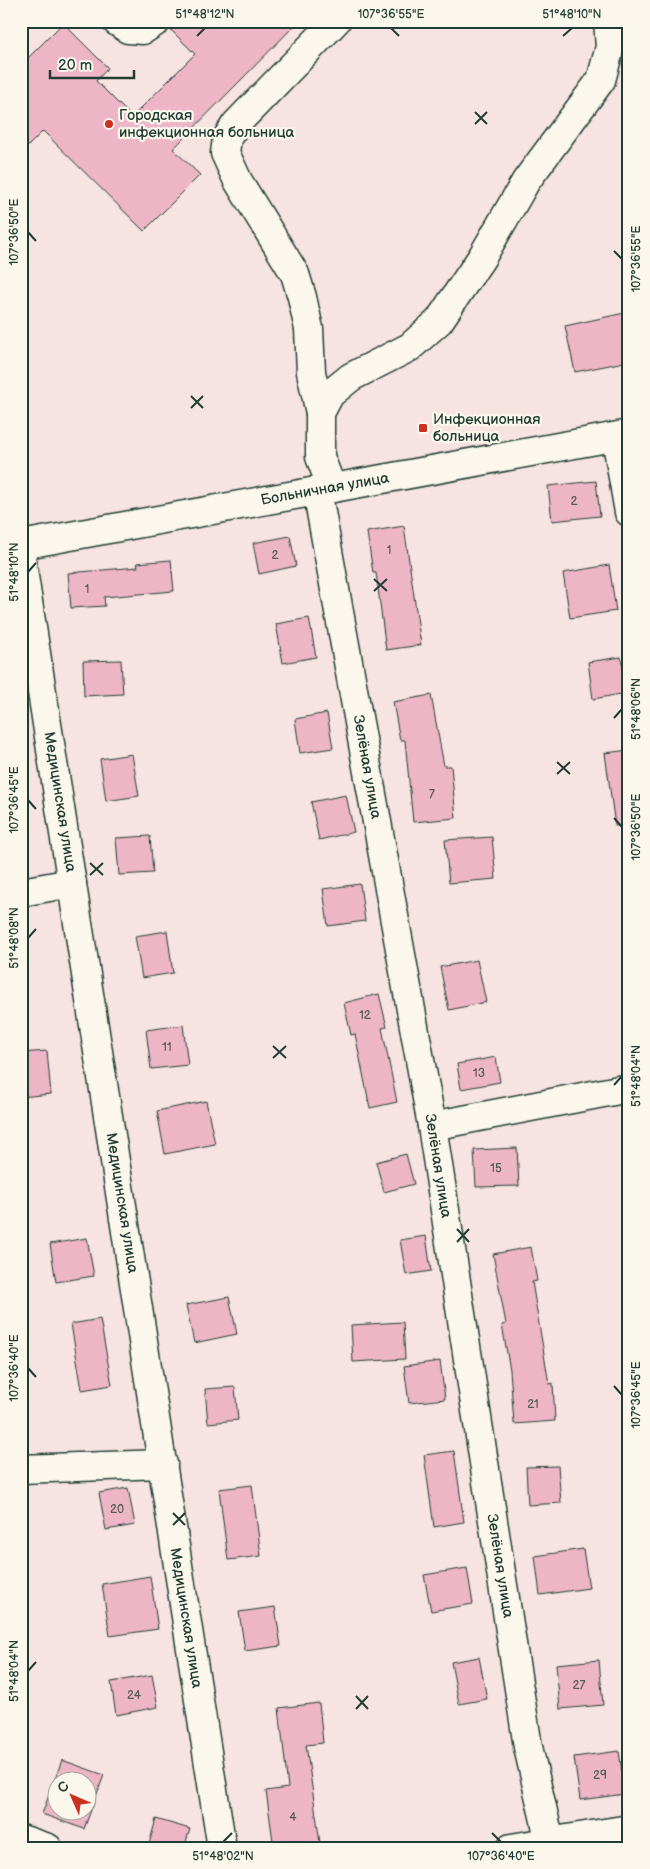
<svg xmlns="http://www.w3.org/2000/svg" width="650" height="1869" font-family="'Balsamiq Sans',sans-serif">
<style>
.building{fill:#eeb5c7;stroke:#1f3d34;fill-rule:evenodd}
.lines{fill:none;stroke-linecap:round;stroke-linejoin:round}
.minor-casing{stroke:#1f3d34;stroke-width:31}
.minor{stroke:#fbf7ec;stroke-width:28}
.ticks{fill:none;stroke:#1f3d34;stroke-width:2}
.poi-dot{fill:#c8321e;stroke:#fbf7ec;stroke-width:2}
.labels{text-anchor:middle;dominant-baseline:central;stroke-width:4.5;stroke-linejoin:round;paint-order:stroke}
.number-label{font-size:12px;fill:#535b59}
.poi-label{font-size:15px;fill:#1f3d34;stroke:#fbf7ec;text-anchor:start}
.street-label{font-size:15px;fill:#1f3d34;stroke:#fbf7ec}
.neatline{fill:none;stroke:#1f3d34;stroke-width:2}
.ticks-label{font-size:12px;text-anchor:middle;fill:#1f3d34}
</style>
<rect width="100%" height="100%" fill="#f7e3e1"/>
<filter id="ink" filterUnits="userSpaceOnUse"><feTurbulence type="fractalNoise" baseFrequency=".02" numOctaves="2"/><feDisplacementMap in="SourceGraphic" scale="10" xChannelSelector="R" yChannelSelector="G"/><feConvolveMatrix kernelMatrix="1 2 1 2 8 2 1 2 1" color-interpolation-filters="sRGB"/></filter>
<g filter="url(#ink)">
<!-- building -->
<g class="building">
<path d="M172,21H299L173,149L200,175L144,231L43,131L21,153V65L63,23L108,68L96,81L132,117L195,54L170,29Z"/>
<path d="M629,312V361L575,372L565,326Z"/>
<path d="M596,481L600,516L552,521L548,486Z"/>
<path d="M404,526L421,645L386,650L376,573H373L367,532Z"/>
<path d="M290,536L296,566L259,574L253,543Z"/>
<path d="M171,560L174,591L104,597L105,606L71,608L68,573L138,567L137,563Z"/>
<path d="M609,565L616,611L570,618L563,573Z"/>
<path d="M309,618L316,657L283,663L276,624Z"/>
<path d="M621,657L627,693L593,699L588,662Z"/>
<path d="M121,660L123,694L84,696L83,661Z"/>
<path d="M431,695L444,766H451L456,818L413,822L405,740H400L393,702Z"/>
<path d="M327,713L333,748L300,753L295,719Z"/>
<path d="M629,750V825L615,826L605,753Z"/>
<path d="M132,754L139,796L106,801L100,759Z"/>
<path d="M346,795L354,832L319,840L311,802Z"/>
<path d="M150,836L153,873L119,875L116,838Z"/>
<path d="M492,837L496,879L449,883L445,840Z"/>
<path d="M360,884L365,921L328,926L323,889Z"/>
<path d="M167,931L173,973L142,978L135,936Z"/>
<path d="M477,960L486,1002L449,1010L440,967Z"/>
<path d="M379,994L387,1027L382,1028L397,1102L370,1108L355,1034L351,1035L344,1003Z"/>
<path d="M183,1025L188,1065L151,1069L146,1030Z"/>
<path d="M47,1051L51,1094L21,1097V1053Z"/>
<path d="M496,1057L500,1082L461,1089L457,1064Z"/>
<path d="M206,1101L215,1144L165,1154L157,1111Z"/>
<path d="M517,1148L519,1186L476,1187L474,1150Z"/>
<path d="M406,1154L414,1184L384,1192L376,1162Z"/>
<path d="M426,1236L431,1271L406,1275L400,1240Z"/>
<path d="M87,1238L94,1276L56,1282L50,1244Z"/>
<path d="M531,1247L537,1281L532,1282L549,1384L553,1383L555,1421L514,1424L510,1370L502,1325L506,1324L493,1254Z"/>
<path d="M229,1297L237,1334L194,1343L186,1305Z"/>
<path d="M100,1319L112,1385L82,1390L71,1324Z"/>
<path d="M403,1322L405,1359L353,1362L351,1325Z"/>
<path d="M440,1361L445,1399L409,1403L404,1366Z"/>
<path d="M235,1387L238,1420L208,1423L205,1389Z"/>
<path d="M454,1451L464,1522L434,1527L424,1455Z"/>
<path d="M558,1466L561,1503L528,1505L526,1467Z"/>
<path d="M252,1485L261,1556L228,1560L219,1489Z"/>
<path d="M128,1488L135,1525L106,1530L99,1493Z"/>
<path d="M583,1549L589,1588L540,1595L535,1556Z"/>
<path d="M467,1568L473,1604L431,1611L424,1575Z"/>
<path d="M150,1576L158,1629L110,1636L102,1584Z"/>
<path d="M275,1607L281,1646L245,1651L239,1612Z"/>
<path d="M479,1657L487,1699L459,1704L451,1662Z"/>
<path d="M599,1660L603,1705L560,1709L556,1664Z"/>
<path d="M152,1675L158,1707L116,1715L111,1682Z"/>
<path d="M319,1703L323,1743L306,1745L320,1843L274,1848L266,1791L288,1788L279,1708Z"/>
<path d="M619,1751L625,1794L580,1800L574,1757Z"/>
<path d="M62,1760L104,1775L84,1829L42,1814ZM58,1782H88V1812H58Z"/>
<path d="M156,1819L190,1829L184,1848H148Z"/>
</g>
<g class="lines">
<!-- minor casing -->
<g class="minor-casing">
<g id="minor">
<path d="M116,21L128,29L143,30L157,21"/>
<path d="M320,413L311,372L309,329L302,297L295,274L238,181L225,153L227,138L236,124L336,21"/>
<path d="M616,437L629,512"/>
<path d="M332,488L320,457V413L330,394L351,377L410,347L439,321L482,257L526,181L601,80L610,47L608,21"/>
<path d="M317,490L432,1126L528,1747L550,1842"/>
<path d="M21,545L629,434"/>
<path d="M21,557L222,1848"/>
<path d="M21,892L72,883"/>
<path d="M432,1126L629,1088"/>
<path d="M21,1469L163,1464"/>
<path d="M21,1839L48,1848"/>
<path d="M511,1848L629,1829"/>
</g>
</g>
<!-- minor -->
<use href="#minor" class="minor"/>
</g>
</g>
<!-- ticks -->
<path class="ticks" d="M391,28L399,36M197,36L205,28M563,36L572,28M475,112L487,124M475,124L487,112M28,232L36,241M614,251L622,259M191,396L203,408M191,408L203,396M28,572L36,563M374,579L387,591M374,591L387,579M614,718L622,709M557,762L570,774M557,774L570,762M28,800L36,809M614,818L622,827M90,863L103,875M90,875L103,863M28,938L36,929M273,1046L286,1058M273,1058L286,1046M614,1085L622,1076M457,1229L469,1242M457,1242L469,1229M28,1368L36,1377M614,1386L622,1395M173,1513L185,1525M173,1525L185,1513M28,1671L36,1662M356,1696L368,1709M356,1709L368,1696M492,1833L501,1842M223,1842L232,1833"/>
<!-- markers -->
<g class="poi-dot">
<circle cx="109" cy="124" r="5"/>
<rect x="418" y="423" width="10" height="10" rx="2.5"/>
</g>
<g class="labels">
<!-- number labels -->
<g class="number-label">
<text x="574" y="501">2</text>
<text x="389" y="550">1</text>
<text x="275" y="555">2</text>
<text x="87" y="589">1</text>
<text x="432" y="794">7</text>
<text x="365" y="1015">12</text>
<text x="167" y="1047">11</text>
<text x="479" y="1073">13</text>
<text x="496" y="1168">15</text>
<text x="533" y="1404">21</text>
<text x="117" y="1509">20</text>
<text x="579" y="1685">27</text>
<text x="134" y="1695">24</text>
<text x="600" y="1775">29</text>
<text x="293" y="1817">4</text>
</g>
<!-- poi labels -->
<g class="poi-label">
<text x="119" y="115">Городская<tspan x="119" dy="17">инфекционная больница</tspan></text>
<text x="433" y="419">Инфекционная<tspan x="433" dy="17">больница</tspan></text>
</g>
<!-- street labels -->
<g class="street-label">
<text transform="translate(325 489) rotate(-10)">Больничная улица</text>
<text transform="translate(367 767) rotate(80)">Зелёная улица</text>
<text transform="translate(60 802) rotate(81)">Медицинская улица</text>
<text transform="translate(438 1166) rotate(81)">Зелёная улица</text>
<text transform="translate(122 1203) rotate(81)">Медицинская улица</text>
<text transform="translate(500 1566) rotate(81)">Зелёная улица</text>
<text transform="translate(186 1618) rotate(81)">Медицинская улица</text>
</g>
</g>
<!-- margin -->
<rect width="650" height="1869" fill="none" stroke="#fbf7ec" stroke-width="55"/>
<!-- north arrow -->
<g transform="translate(72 1796) rotate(315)"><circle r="24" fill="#fbf7ec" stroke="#a3ada2"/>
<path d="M0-4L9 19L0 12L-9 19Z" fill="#c8321e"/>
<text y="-8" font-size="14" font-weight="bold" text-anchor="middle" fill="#1f3d34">С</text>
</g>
<!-- scale -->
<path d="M50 70v8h84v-8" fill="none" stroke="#1f3d34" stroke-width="2.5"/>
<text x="58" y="70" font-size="15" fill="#1f3d34" stroke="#fbf7ec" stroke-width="4" paint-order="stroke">20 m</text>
<rect x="28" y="28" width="594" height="1814" class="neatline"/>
<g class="ticks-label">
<text x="205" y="18">51°48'12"N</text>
<text x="391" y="18">107°36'55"E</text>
<text x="572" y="18">51°48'10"N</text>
<text transform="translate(14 232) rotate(-90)" y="4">107°36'50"E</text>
<text transform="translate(636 259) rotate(-90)" y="4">107°36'55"E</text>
<text transform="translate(14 572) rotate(-90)" y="4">51°48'10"N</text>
<text transform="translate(636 709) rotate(-90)" y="4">51°48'06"N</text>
<text transform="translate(14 800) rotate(-90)" y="4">107°36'45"E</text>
<text transform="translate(636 827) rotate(-90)" y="4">107°36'50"E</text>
<text transform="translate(14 938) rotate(-90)" y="4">51°48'08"N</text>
<text transform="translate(636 1076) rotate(-90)" y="4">51°48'04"N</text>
<text transform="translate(14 1368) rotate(-90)" y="4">107°36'40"E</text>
<text transform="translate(636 1395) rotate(-90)" y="4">107°36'45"E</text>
<text transform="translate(14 1671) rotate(-90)" y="4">51°48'04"N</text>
<text x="223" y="1860">51°48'02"N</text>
<text x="501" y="1860">107°36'40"E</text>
</g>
</svg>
